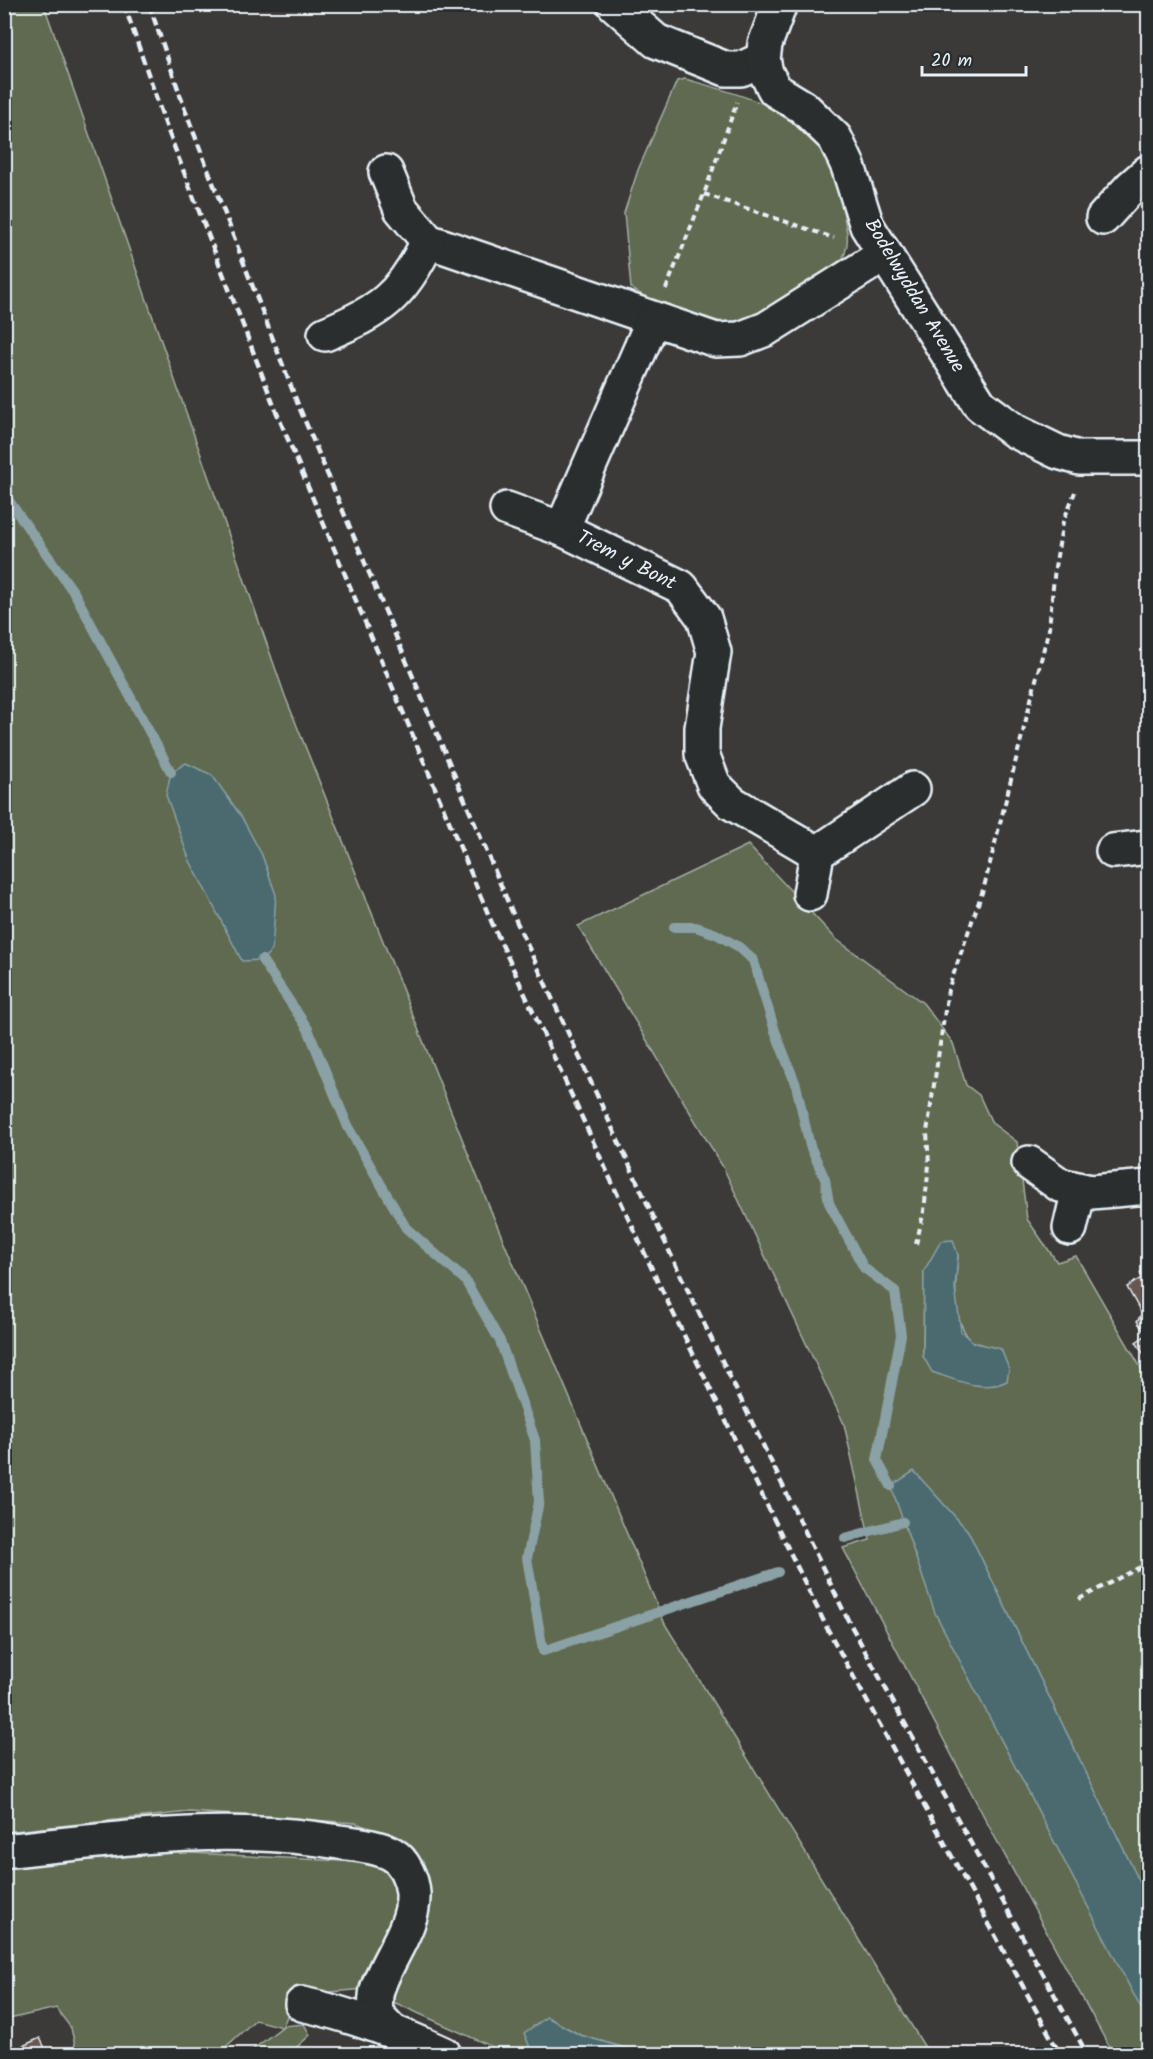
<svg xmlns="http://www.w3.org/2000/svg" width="1153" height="2059" font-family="Kalam,sans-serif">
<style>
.green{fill:#616b51;stroke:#a4aea4;stroke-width:1.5;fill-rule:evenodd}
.water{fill:#4c6b6f;stroke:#8aa1a6;stroke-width:1.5}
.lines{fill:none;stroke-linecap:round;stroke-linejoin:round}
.stream{stroke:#8aa1a6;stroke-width:10}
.building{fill:#67574f;stroke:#e8f1f8;stroke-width:1.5}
.minor-casing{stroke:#e8f1f8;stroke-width:38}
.path{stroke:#e8f1f8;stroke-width:4;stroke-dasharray:6 4.5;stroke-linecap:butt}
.minor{stroke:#2a2d2e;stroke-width:33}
.rail{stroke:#e8f1f8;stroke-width:4.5;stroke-dasharray:9 4.5;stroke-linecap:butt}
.labels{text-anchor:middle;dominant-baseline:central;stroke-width:5;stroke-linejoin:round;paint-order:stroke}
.street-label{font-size:20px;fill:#e8f1f8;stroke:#2a2d2e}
</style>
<rect width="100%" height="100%" fill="#3c3a38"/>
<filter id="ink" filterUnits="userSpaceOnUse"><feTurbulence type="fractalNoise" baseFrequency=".0167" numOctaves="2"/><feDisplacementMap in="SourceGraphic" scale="12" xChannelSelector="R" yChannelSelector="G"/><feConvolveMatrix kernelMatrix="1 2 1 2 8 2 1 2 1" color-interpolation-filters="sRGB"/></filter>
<g filter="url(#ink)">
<!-- green -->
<g class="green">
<path d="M4,5H44L285,696L491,1211L665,1624L929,2054H646L580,2035L547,2017L531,2050L542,2054H508L389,2000L424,1913L393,1838L356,1823L189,1812L5,1832Z"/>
<path d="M685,79C735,93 786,105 823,144C834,156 842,192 843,208C844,224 851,236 845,253C839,270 820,279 805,288C791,298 775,311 759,318C723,333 661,309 631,288L624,213L638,170L677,81Z"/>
<path d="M748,845L836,939L923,1003L953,1043L966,1085L979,1095L992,1123L1017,1142L1027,1219L1057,1262L1076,1256L1148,1380V2054H1113L991,1830L843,1548L870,1540L844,1424L723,1167L578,926ZM958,1255C955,1284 951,1320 972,1342L982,1344L923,1356L924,1271Z"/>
<path d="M172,1852L381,1863L405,1893L366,1989L296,1995L283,2026L304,2024L310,2035L289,2054H247L282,2027L255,2020L218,2054H77L71,2028L56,2008L5,2020L4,1868Z"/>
</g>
<!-- water -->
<g class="water">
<path d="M186,763L212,775L241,816L262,855L276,895L272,950L262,960L242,961L189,859L166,795L171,772Z"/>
<path d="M953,1240L958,1255L955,1288L961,1331L972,1342L1001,1349L1009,1369L1007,1381C983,1393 956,1380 932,1372L923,1356L924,1271L941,1241Z"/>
<path d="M914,1471L968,1531L1148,1899V2022L935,1613L891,1486Z"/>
<path d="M547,2017L580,2035L646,2054H542L531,2050L524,2033Z"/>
</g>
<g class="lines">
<!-- stream -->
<g class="stream">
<path d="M4,494L75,594L171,772"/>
<path d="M674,927H696L716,934L739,947L753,960L775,1031L796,1085L810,1146L825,1179L829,1203L864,1268L895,1291L901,1335L877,1460L891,1486"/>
<path d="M262,960L308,1029L348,1127L406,1228L465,1280L500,1341L535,1440L539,1502L527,1558L543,1651L778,1572"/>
<path d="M845,1538L903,1522"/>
</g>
</g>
<!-- building -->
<g class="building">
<path d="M1148,1268V1330H1143L1137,1321L1142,1314L1127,1287L1143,1277L1140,1273Z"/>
<path d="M1148,1334V1354L1145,1356L1136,1342Z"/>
<path d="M40,2038L48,2054H5Z"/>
</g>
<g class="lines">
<!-- minor casing -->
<g class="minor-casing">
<g id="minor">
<path d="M614,4L656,41L726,69H741L763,59"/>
<path d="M780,4L765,44L763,59L766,73L775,90L803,107L835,138L848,166L867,226L980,405L1015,431L1058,452L1079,458H1148"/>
<path d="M386,172L401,209L428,241L716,340L740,339L766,329L885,254"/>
<path d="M1103,218L1131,187L1148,172"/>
<path d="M653,320L562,529L681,587L704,618L714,652L702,728V754L714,785L732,803L817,853"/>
<path d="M325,334C381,311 402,296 428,241"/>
<path d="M507,509L562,529"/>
<path d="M1113,851L1148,847"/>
<path d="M810,894L817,853L913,789"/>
<path d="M1029,1163L1060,1185L1091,1192L1148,1187"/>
<path d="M1070,1228L1079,1190"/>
<path d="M4,1851C116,1839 228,1823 339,1842C356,1844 377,1846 392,1854C404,1861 412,1879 413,1893C415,1927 386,1959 377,1990C375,1997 376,2006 375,2013L390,2029"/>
<path d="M302,2004C353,2015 397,2032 444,2054"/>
</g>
</g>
<!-- path -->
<g class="path">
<path d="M704,194L834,238"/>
<path d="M666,289L704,194L737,102"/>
<path d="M916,1244L924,1211L929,1165L927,1132L948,990L984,887L1049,628L1055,567L1063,522L1075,492"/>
<path d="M1079,1599L1148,1563"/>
</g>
<!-- minor -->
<use href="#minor" class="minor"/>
<!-- rail -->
<g class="rail">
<path d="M124,4L165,123L276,411L492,923L658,1282L828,1630L1060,2054"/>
<path d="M149,4L187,115L297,402L513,914L679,1272L848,1620L1087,2054"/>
</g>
</g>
</g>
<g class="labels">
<!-- street labels -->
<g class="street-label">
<text transform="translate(914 296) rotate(59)">Bodelwyddan Avenue</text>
<text transform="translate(626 561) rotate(27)">Trem y Bont</text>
</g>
</g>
<!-- margin -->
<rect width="1153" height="2059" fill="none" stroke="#2a2d2e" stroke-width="24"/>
<rect x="12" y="12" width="1129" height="2035" fill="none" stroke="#e8f1f8" stroke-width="2" filter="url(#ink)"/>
<!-- scale -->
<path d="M922 66v9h104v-9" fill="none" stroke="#e8f1f8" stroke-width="3"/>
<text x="931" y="66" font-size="18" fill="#e8f1f8" stroke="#2a2d2e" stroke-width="4.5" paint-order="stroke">20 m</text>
</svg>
